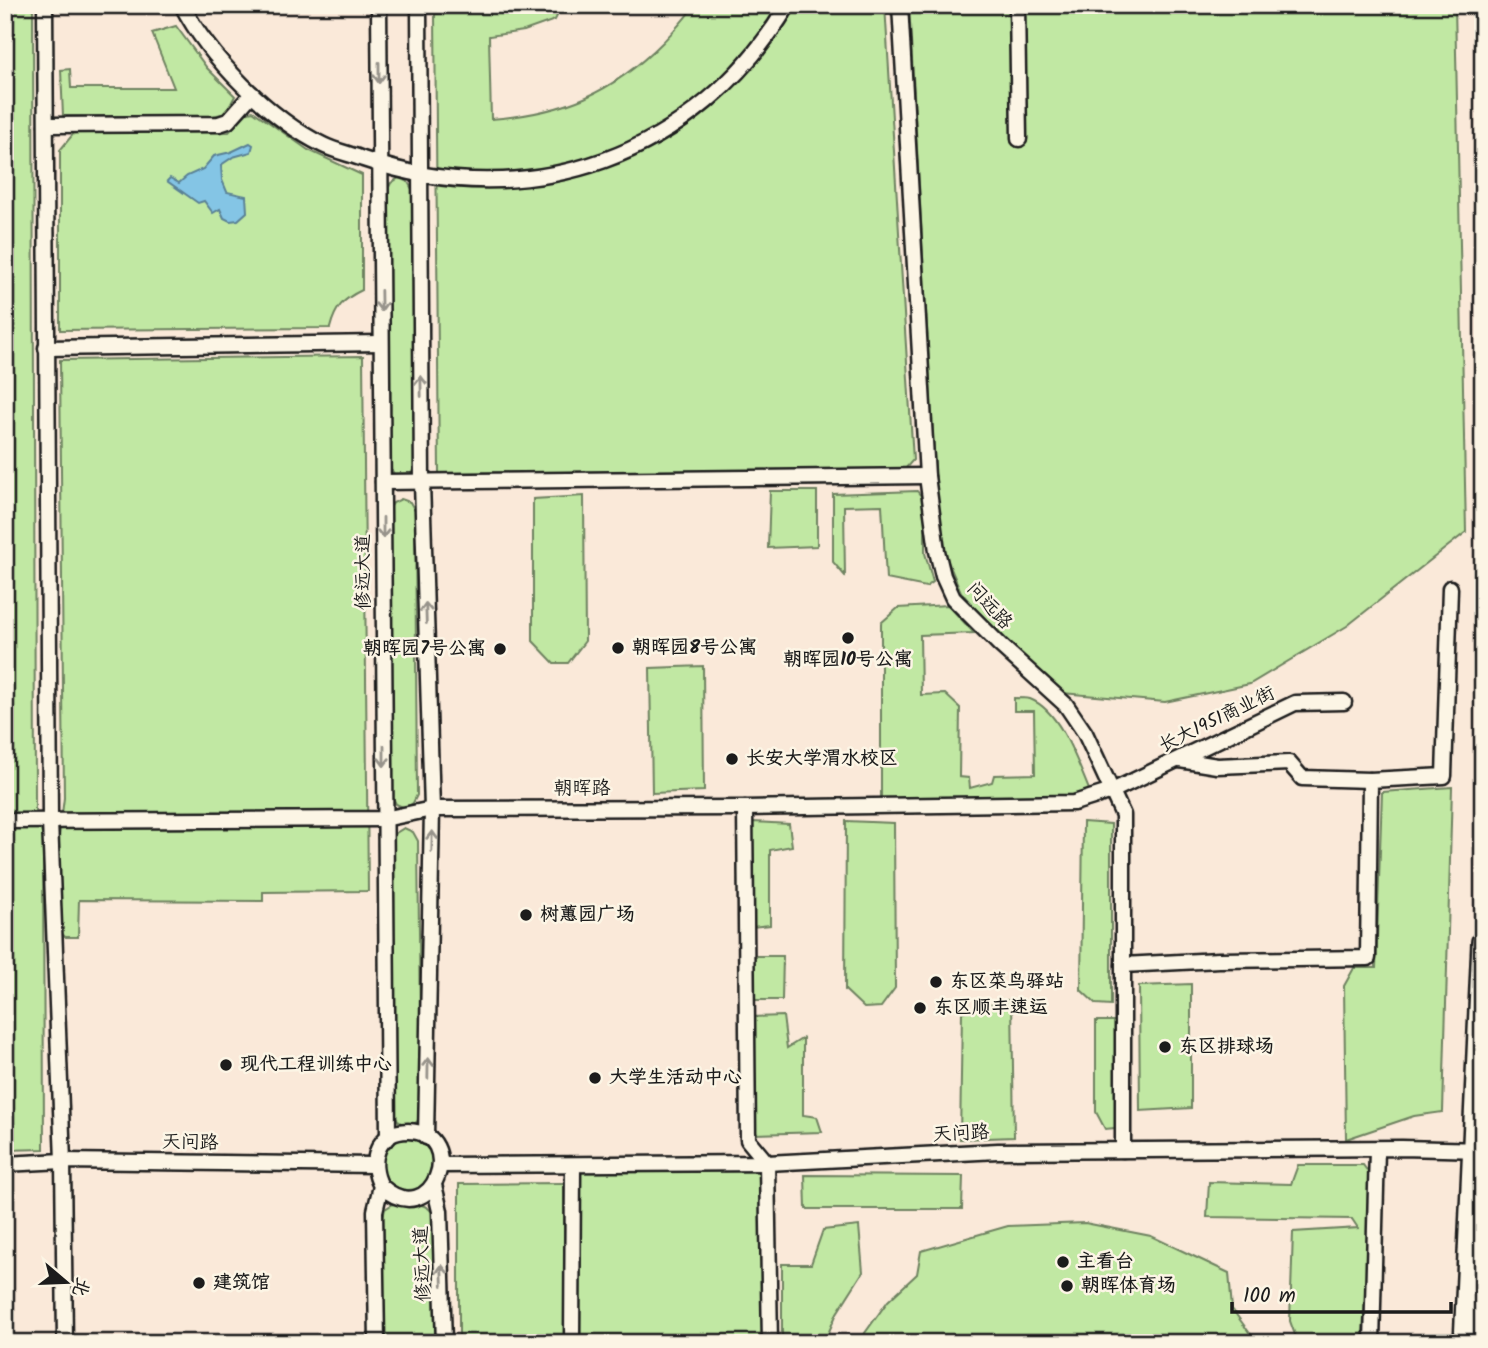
<svg xmlns="http://www.w3.org/2000/svg" width="1488" height="1348" font-family="Kalam,'LXGW WenKai TC',sans-serif">
<style>
.green{fill:#c1e8a3;stroke:#6e8260;stroke-width:2}
.water{fill:#84c5e5;stroke:#5a8195;stroke-width:2}
.lines{fill:none;stroke-linecap:round;stroke-linejoin:round}
.street-casing{stroke:#1c1c1c;stroke-width:19}
.secondary-casing{stroke:#1c1c1c;stroke-width:26}
.street{stroke:#fcf5e5;stroke-width:14}
.secondary{stroke:#fcf5e5;stroke-width:21}
.oneway{stroke:#97938b}
.poi-dot{fill:#1c1c1c;stroke:#fcf5e5;stroke-width:2.5}
.labels{text-anchor:middle;dominant-baseline:central;stroke-width:5;stroke-linejoin:round;paint-order:stroke}
.street-label{font-size:19px;fill:#1c1c1c;stroke:#fcf5e5}
.poi-label{font-size:19px;font-weight:bold;fill:#1c1c1c;stroke:#fcf5e5;text-anchor:start}
</style>
<rect width="100%" height="100%" fill="#fae9d9"/>
<filter id="ink" filterUnits="userSpaceOnUse"><feTurbulence type="fractalNoise" baseFrequency=".0143" numOctaves="2"/><feDisplacementMap in="SourceGraphic" scale="14" xChannelSelector="R" yChannelSelector="G"/><feConvolveMatrix kernelMatrix="1 2 1 2 8 2 1 2 1" color-interpolation-filters="sRGB"/></filter>
<g filter="url(#ink)">
<!-- green -->
<g class="green">
<path d="M5,5H33L35,811L43,837L44,1149L5,1150Z"/>
<path d="M488,5H551L557,16L555,20L524,31L489,36L491,119C564,113 611,94 663,42C674,30 686,19 694,5H885L913,460L905,469L439,473L435,14L468,11Z"/>
<path d="M909,5H1455L1466,532L1347,626L1250,684L1165,702L1062,693L996,633L961,592L942,548L936,490Z"/>
<path d="M176,26L207,68L235,96L226,113L213,116H63L61,70L70,69L71,88H174L152,33Z"/>
<path d="M253,111L308,150L362,175V290C343,299 335,308 330,328L60,330V150L74,133L229,132L248,112Z"/>
<path d="M399,178L408,182L413,191L415,466L411,474L403,479L394,474L389,465L387,191L391,183Z"/>
<path d="M363,356L368,891L263,892V901L79,900L78,937H65L59,930V837L64,798L60,360Z"/>
<path d="M770,491H817V546L768,548Z"/>
<path d="M917,491L925,501V553L933,582L926,587L886,579L882,505L844,506L845,576L833,562V494Z"/>
<path d="M584,496L585,641L568,663H554L533,641V499Z"/>
<path d="M401,499L410,502L415,511L417,795L413,803L405,808L396,804L391,794L388,512L393,503Z"/>
<path d="M948,605L974,633L920,635L921,695L945,694L960,708L959,777L969,778L970,788L992,782L994,775L1035,774L1034,711H1014V698C1019,698 1026,698 1030,699C1061,711 1078,764 1090,792L1075,798L881,799V623L898,608Z"/>
<path d="M703,666L704,791L652,793L650,668Z"/>
<path d="M1452,787L1443,1112L1414,1116L1346,1139L1344,986L1354,968H1376L1382,792Z"/>
<path d="M846,821L894,823L895,988L881,1007L864,1008L845,990Z"/>
<path d="M753,822L789,824L792,846L770,850V925L752,927Z"/>
<path d="M1083,822L1111,824V1005L1096,1004L1081,990Z"/>
<path d="M404,828L413,832L418,841L421,1113L417,1122L408,1126L399,1122L394,1113L392,841L396,833Z"/>
<path d="M752,956H783L782,1000H753Z"/>
<path d="M1191,984V1108L1140,1111L1139,986Z"/>
<path d="M1012,999L1014,1137L960,1139L962,1012Z"/>
<path d="M783,1016L787,1048L803,1038V1115L817,1117L822,1132L754,1134L751,1017Z"/>
<path d="M1096,1021H1117L1115,1128L1105,1129L1096,1112Z"/>
<circle cx="408" cy="1164" r="26"/>
<path d="M1298,1165H1363L1374,1180L1362,1343H1298L1290,1321L1293,1232L1358,1228L1352,1219L1207,1217L1209,1182L1291,1184Z"/>
<path d="M762,1171L763,1343H580L577,1172Z"/>
<path d="M805,1175L963,1176L962,1209H806Z"/>
<path d="M564,1183L565,1343H459V1184Z"/>
<path d="M393,1204C408,1204 426,1200 434,1215L435,1343H383V1217L385,1209Z"/>
<path d="M1085,1223L1151,1236L1229,1273L1232,1309L1257,1343H861L865,1333L888,1301L917,1274L921,1251L1008,1226Z"/>
<path d="M859,1226L863,1272L837,1313L824,1343L782,1341V1264H811L823,1230Z"/>
</g>
<!-- water -->
<path class="water" d="M250,143L253,145L251,152L233,157L221,165L222,180L227,192L246,196L247,212L238,220L230,221L224,218L220,209L213,213L204,201L198,203L167,181L170,178L179,183L187,176L203,169L214,156L231,152Z"/>
<g class="lines">
<!-- street casing -->
<g class="street-casing">
<g id="street">
<path d="M45,5L50,821L63,1161L65,1343"/>
<path d="M182,5C209,58 270,119 323,145C335,151 350,154 363,159C529,216 697,157 788,5"/>
<path d="M379,5L388,1138"/>
<path d="M419,5L422,482L432,809L426,1137"/>
<path d="M900,5L927,476L937,551L943,576L953,598L1000,645L1066,705L1085,733L1123,815V1150"/>
<path d="M1017,5L1019,139"/>
<path d="M46,125L219,124L228,121L252,94"/>
<path d="M46,348L381,343"/>
<path d="M383,482L927,476"/>
<path d="M1180,760L1217,766L1289,763L1302,778L1370,780"/>
<path d="M745,808L748,1140L767,1163L770,1343"/>
<path d="M5,821L384,819L432,809L745,808L1074,803L1112,791L1295,703L1344,702"/>
<path d="M1123,965L1219,960L1368,958L1370,780L1444,776L1450,588"/>
<path d="M5,1164L63,1161L374,1165"/>
<path d="M441,1165L767,1163L998,1151L1402,1148L1483,1150"/>
<path d="M434,1185L440,1211L444,1343"/>
<path d="M377,1343L375,1211L381,1186C368,1162 377,1131 408,1131C468,1132 434,1234 381,1186"/>
<path d="M572,1343L573,1165"/>
<path d="M1372,1343L1377,1149"/>
</g>
</g>
<!-- secondary casing -->
<g class="secondary-casing">
<g id="secondary">
<path d="M1465,1343L1483,942"/>
<path d="M1482,1343L1483,1318"/>
</g>
</g>
<!-- street -->
<use href="#street" class="street"/>
<!-- secondary -->
<use href="#secondary" class="secondary"/>
</g>
<!-- one-way arrows -->
<defs><path id="oneway-shaft" d="M-6 0H5M1.5-3L5.5 0L1.5 3" fill="none" stroke-width="1.6" stroke-linecap="round" stroke-linejoin="round" transform="scale(1.75)"/></defs>
<g class="oneway">
<use href="#oneway-shaft" transform="translate(379 73) rotate(90)"/>
<use href="#oneway-shaft" transform="translate(381 301) rotate(89)"/>
<use href="#oneway-shaft" transform="translate(421 386) rotate(-91)"/>
<use href="#oneway-shaft" transform="translate(383 528) rotate(90)"/>
<use href="#oneway-shaft" transform="translate(426 613) rotate(-92)"/>
<use href="#oneway-shaft" transform="translate(384 756) rotate(90)"/>
<use href="#oneway-shaft" transform="translate(432 841) rotate(-89)"/>
<use href="#oneway-shaft" transform="translate(428 1068) rotate(-89)"/>
<use href="#oneway-shaft" transform="translate(442 1275) rotate(-92)"/>
</g>
</g>
<!-- markers -->
<g class="poi-dot">
<circle cx="848" cy="638" r="7"/>
<circle cx="618" cy="648" r="7"/>
<circle cx="500" cy="649" r="7"/>
<circle cx="732" cy="759" r="7"/>
<circle cx="526" cy="915" r="7"/>
<circle cx="936" cy="982" r="7"/>
<circle cx="920" cy="1008" r="7"/>
<circle cx="1165" cy="1047" r="7"/>
<circle cx="226" cy="1065" r="7"/>
<circle cx="595" cy="1078" r="7"/>
<circle cx="1063" cy="1262" r="7"/>
<circle cx="199" cy="1283" r="7"/>
<circle cx="1067" cy="1286" r="7"/>
</g>
<g class="labels">
<!-- street labels -->
<g class="street-label">
<text transform="translate(364 572) rotate(-90)">修远大道</text>
<text transform="translate(989 606) rotate(47)">问远路</text>
<text transform="translate(1217 720) rotate(-26)">长大1951商业街</text>
<text x="582" y="789">朝晖路</text>
<text transform="translate(961 1134) rotate(-3)">天问路</text>
<text transform="translate(190 1143) rotate(1)">天问路</text>
<text transform="translate(423 1264) rotate(-92)">修远大道</text>
</g>
<!-- poi labels -->
<g class="poi-label">
<text x="632" y="648">朝晖园8号公寓</text>
<text x="486" y="649" text-anchor="end">朝晖园7号公寓</text>
<text x="848" y="660" text-anchor="middle">朝晖园10号公寓</text>
<text x="746" y="759">长安大学渭水校区</text>
<text x="540" y="915">树蕙园广场</text>
<text x="950" y="982">东区菜鸟驿站</text>
<text x="934" y="1008">东区顺丰速运</text>
<text x="1179" y="1047">东区排球场</text>
<text x="240" y="1065">现代工程训练中心</text>
<text x="609" y="1078">大学生活动中心</text>
<text x="1077" y="1262">主看台</text>
<text x="213" y="1283">建筑馆</text>
<text x="1081" y="1286">朝晖体育场</text>
</g>
</g>
<!-- margin -->
<rect width="1488" height="1348" fill="none" stroke="#fcf5e5" stroke-width="28"/>
<rect x="14" y="14" width="1460" height="1320" fill="none" stroke="#1c1c1c" stroke-width="2.5" filter="url(#ink)"/>
<!-- north arrow -->
<g transform="translate(66 1282) rotate(109)" stroke="#fcf5e5" stroke-width="5" paint-order="stroke">
<path d="M0-5L12 26L0 18L-12 26Z" fill="#1c1c1c"/>
<text y="-10" font-size="19" font-weight="bold" text-anchor="middle" fill="#1c1c1c">北</text>
</g>
<!-- scale -->
<path d="M1232 1302v10h219v-10" fill="none" stroke="#1c1c1c" stroke-width="3.5"/>
<text x="1243" y="1302" font-size="21" fill="#1c1c1c" stroke="#fcf5e5" stroke-width="5" paint-order="stroke">100 m</text>
</svg>
